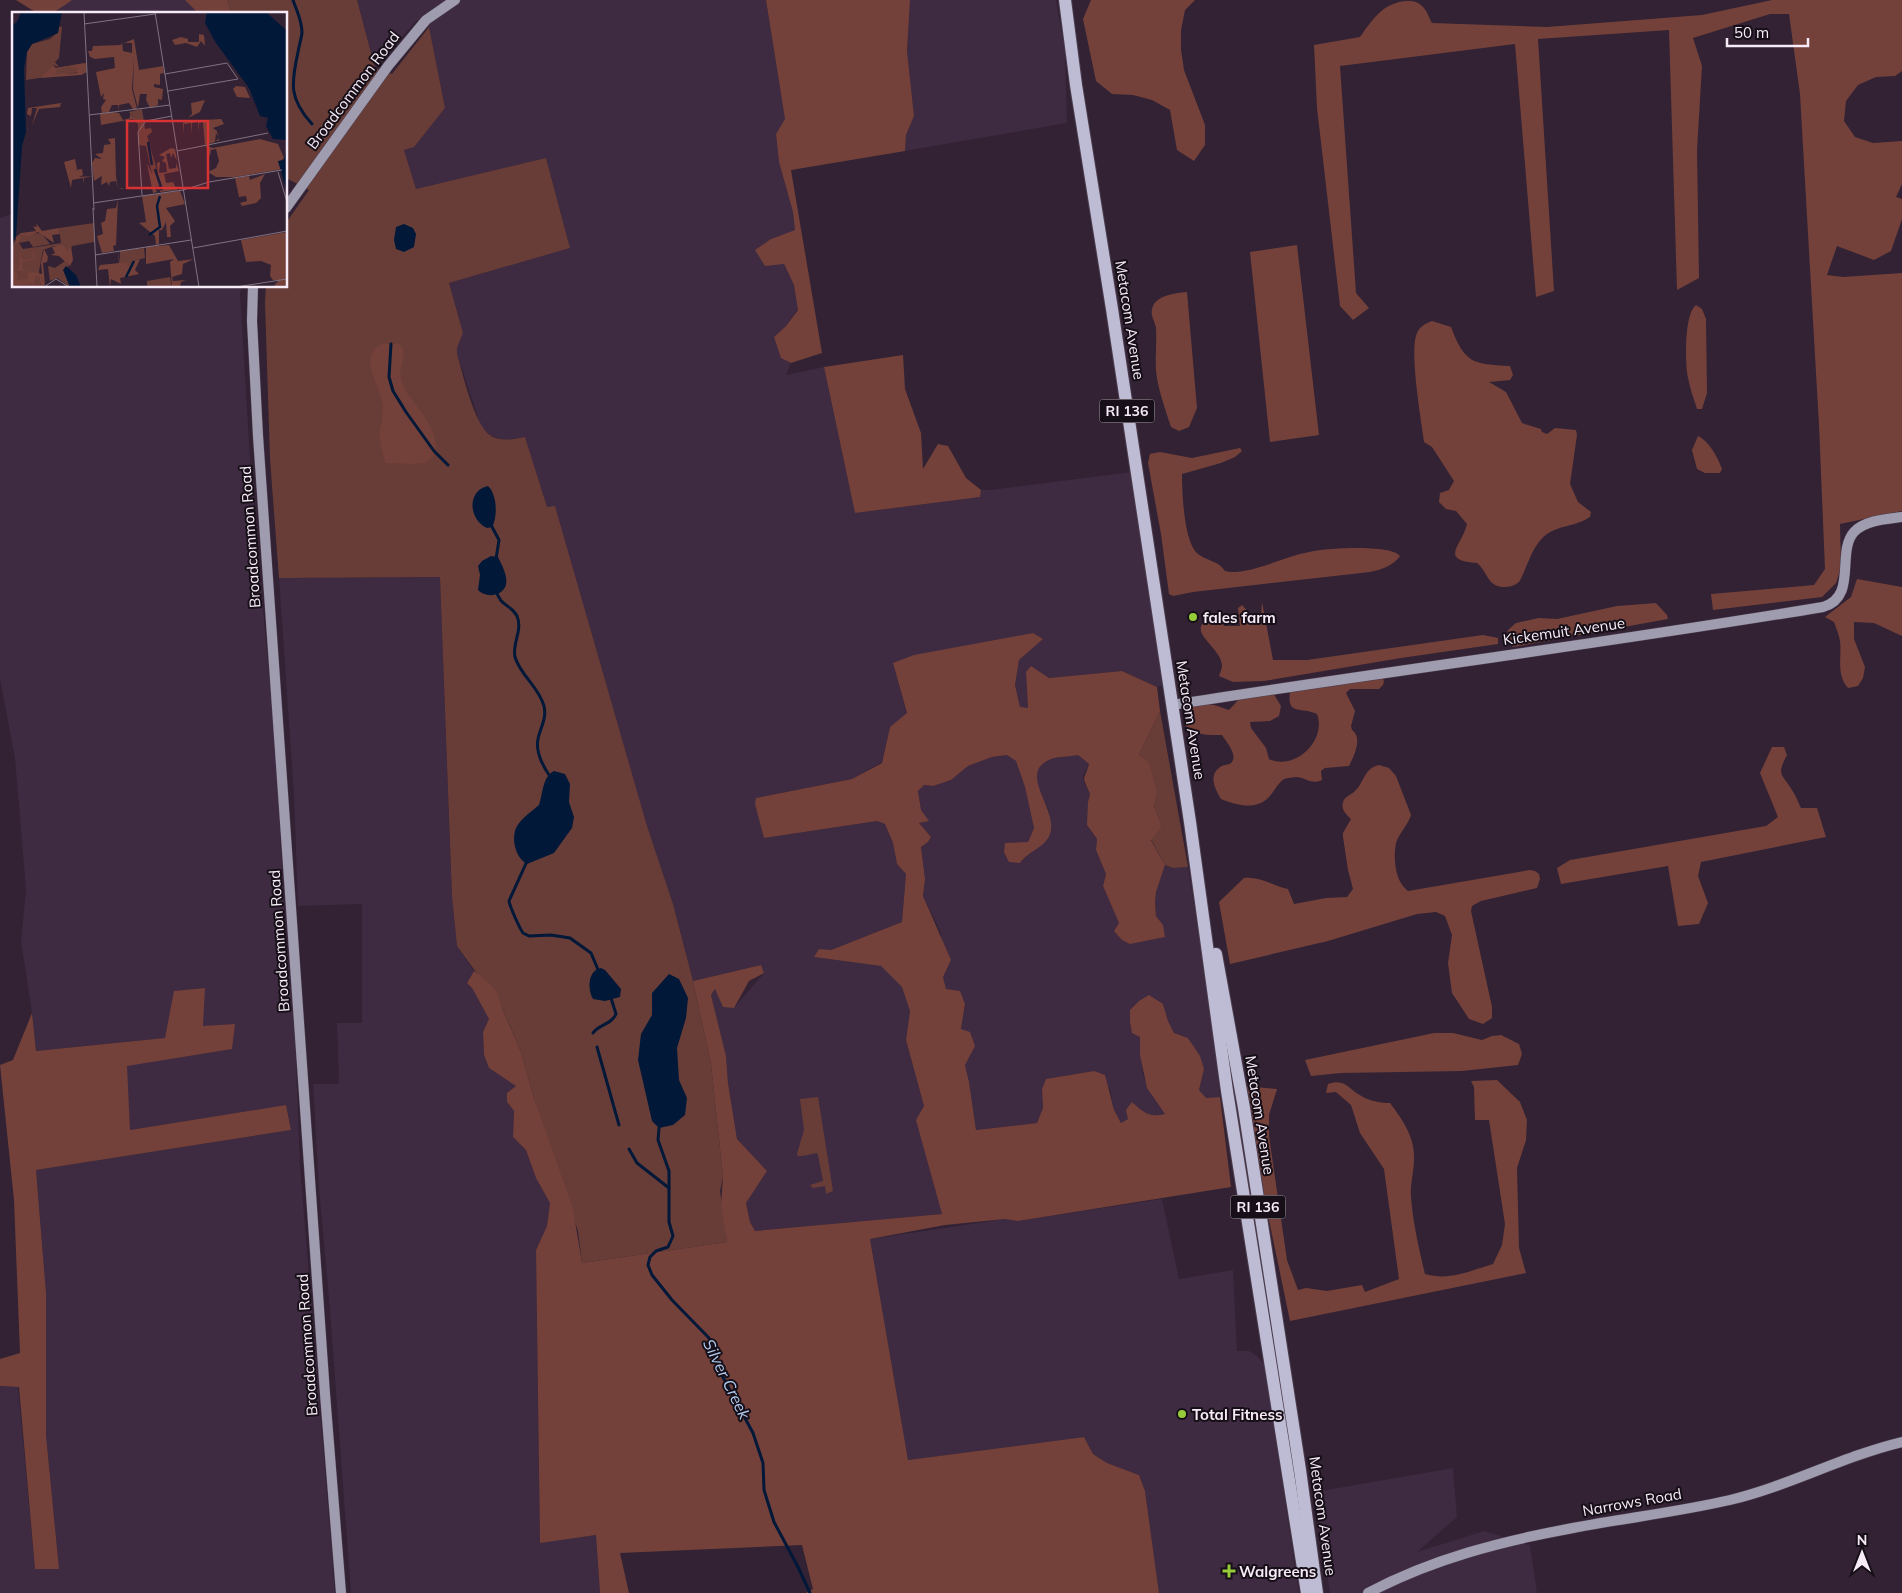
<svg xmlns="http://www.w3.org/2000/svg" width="1902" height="1593" font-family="Mulish,sans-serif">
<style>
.built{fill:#3e2a41}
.green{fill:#693d37}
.forest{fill:#73413a}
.water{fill:#011839}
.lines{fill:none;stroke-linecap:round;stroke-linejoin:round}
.stream{stroke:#011839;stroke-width:3}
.secondary-casing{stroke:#4d3e4f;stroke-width:11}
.primary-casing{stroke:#4d3e4f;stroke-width:14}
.secondary{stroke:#9e9cae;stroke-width:10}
.primary{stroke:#bebcd4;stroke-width:12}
.poi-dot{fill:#96cc39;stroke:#160f17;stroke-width:2}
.labels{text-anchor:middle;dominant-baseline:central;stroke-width:4;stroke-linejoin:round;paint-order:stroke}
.shield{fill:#160f17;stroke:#b3a9b4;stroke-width:1}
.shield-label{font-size:14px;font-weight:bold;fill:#f6ebf7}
.street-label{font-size:15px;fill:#f6ebf7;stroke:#160f17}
.poi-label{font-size:15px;font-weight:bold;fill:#f6ebf7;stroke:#160f17;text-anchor:start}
.water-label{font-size:16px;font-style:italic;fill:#b1ccf2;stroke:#160f17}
.inset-river{fill:none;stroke:#011839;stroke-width:2.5}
.inset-road{fill:none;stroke:#807282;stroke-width:1}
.view{fill:#d83232;fill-opacity:0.15;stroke:#d83232;stroke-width:2.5}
.inset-edge{fill:none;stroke:#f6ebf7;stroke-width:2.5}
</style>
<rect width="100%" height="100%" fill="#322234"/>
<!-- built -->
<g class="built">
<path d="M72,0H185L199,14H53Z"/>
<path d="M357,0H766L785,119L776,134L779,162L793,212L795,230L771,239L794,285L798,309L786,326L774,337L781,358L791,363L786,375L824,367L855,513L980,497L981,490H990L1132,472L1166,684L1157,687L1122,671L1049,678L1026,672L1028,709L1020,707L1015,685L1019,660L1043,639L1033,633L893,663L907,714L890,727L882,762L852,779L756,798L764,838L877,821L885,824L893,843L897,864L906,874L902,922L831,950L819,949L815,957L881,966L902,987L910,1011L906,1040L924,1106L917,1121L942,1214L755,1231L750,1222L746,1203L767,1171L737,1139L728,1083L726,1056L711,995L715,989L734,1008L764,973L761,965L693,981L673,904L647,826L555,507L547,508L525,437L507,440L497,438L491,436L481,427L457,354V348L463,333L449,283L570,248L546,158L416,189L404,150L414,146L445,108L429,28L417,20L375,68Z"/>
<path d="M910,0H1056L1065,52L1067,123L905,151L906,135L914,116L907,51Z"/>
<path d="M14,213V286H242L240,293L251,475L276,753L285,927L295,1036L300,1166L335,1593H0V1386L18,1387L35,1569H59L46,1435V1293L36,1170L291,1130L286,1105L130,1130L126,1066L203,1026L204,988L174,992L166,1038L36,1051L32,1013L21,941L26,889L15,758L0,679V218Z"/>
<path d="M440,577L452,897L457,946L474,971L467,983L472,988L489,1019L483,1032L484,1055L489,1068L517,1086L507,1102L514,1111L513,1137L526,1150L536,1178L550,1203L547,1226L536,1250L540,1542L596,1535L600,1593H351L329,1298L319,1189L313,1084H339L337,1023H362V904L298,906L294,795L279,578Z"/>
<path d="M1007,755L1016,761L1025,787L1034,828L1028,842L1005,844L1025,855L1042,845L1049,810L1039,791L1036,774L1041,764L1053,758L1078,755L1089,764L1083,776L1084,783L1090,794L1088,802L1091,831L1097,839L1096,850L1106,874L1103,886L1119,923L1163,925L1156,916L1155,903L1156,892L1165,865L1173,868L1188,867L1212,1018L1220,1097L1205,1098L1199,1090L1204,1069L1188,1038L1174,1033L1168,1021L1163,1004L1140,1037L1143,1075L1153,1097L1160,1105L1165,1114L1154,1116L1142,1112L1132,1102L1128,1119L1121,1123L1114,1110L1110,1089L1094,1071L1046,1079L1042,1089L1043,1108L1037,1123L976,1130L969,1082L965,1065L961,1030L965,1004L946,989L943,977L941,933L923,896L925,879L921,847L928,842L931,837L919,823L928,821L921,810L918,791L924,785L933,786L951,780L968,766L992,757Z"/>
<path d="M1162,1199L1179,1279L1233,1270L1237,1351H1249L1257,1356L1264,1364L1299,1593H1159L1145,1491L1139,1475L1107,1463L1093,1454L1084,1437L908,1460L870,1239L1005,1219L1018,1221Z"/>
<path d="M1453,1468L1457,1517L1417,1552L1484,1531L1530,1545L1537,1593H1330L1315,1492Z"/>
</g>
<!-- green -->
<g class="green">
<path d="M227,0H357L375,68L392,74L429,27L445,108L414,147L404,150L416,189L546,158L570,248L449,283L463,333L457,348V354C463,374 474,425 491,436C502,442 514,439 525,437L547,507L555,506L647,826L673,904L693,981L711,1064L723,1177L720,1191L727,1242L582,1263L578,1231L533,1095L521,1052L493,986L478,975L457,946L452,897L440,577L279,578L270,459L265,302L266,286H286V223L309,190L286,178V14H232Z"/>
<path d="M1160,711L1188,867L1173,868L1165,865L1151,839L1162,827L1154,806L1157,794L1139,755Z"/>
<path d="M818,1097L833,1191L826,1194L825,1186L813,1188L810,1185L823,1181L818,1155L817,1153C810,1154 805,1156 798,1156L797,1154L804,1130L800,1099Z"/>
</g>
<!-- forest -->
<g class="forest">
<path d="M16,0H72C45,20 44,18 16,0Z"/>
<path d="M185,0H227L232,14H199Z"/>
<path d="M766,0H910L907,51L914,116L906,135L905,151L791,170L822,353L791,363L781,358L774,337L786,326L798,310L794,285L784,264L765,266L755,250L771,239L795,230L793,212L779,162L776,134L785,119Z"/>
<path d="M1091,0H1195L1185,10L1181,30V50L1184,70L1205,125V145L1194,161L1177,150L1170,110L1152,100L1133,95L1112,94L1096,81L1083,19Z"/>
<path d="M1772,0H1902V71L1895,76L1876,77L1858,85L1846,101L1844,121L1855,137L1873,143L1902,141V184L1896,197L1902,199V219L1891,251L1874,260L1837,246L1827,275L1843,277L1902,273V511L1840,524L1841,564L1839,574L1836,583L1822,597L1713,610L1711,594L1814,585L1825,569L1819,425L1800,94L1789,14H1770L1693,38L1702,66L1697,150L1699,278L1677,290L1669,30L1538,39L1554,291L1536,297L1515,44L1340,66L1356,293L1369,308L1353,320L1340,306L1317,108L1314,45L1360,37C1373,19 1383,2 1408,1C1414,1 1418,2 1422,6C1427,10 1429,18 1432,23L1547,27L1702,15Z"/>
<path d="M1297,245L1319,435L1270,442L1250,252Z"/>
<path d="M1187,292L1197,408L1189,427L1179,431L1171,427C1165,408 1158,390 1156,371C1155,357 1157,342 1156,328C1155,320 1149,315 1153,306C1158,295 1176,293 1187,292Z"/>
<path d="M1696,305L1702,309L1706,319L1707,393L1702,409H1697C1694,399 1690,389 1688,378C1685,363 1684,314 1696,305Z"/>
<path d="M1432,321L1451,327C1465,364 1473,364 1510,366L1513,375L1510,380L1489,382L1506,392L1522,423L1541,429L1542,432L1547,434L1555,428L1576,430L1577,435L1570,484L1578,502L1591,512L1590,517C1580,524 1568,525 1557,529C1533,537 1530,563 1519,582C1514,586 1510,587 1503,587C1487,586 1488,572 1477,563C1438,560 1462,546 1467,524L1456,511L1446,509L1439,502L1440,493L1449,490L1454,481L1432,447L1424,442C1421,419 1409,351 1417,333C1420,326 1425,324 1432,321Z"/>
<path d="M383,344H399L403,349C405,361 397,371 402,383C405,393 413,400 419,409C428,421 446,449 428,461C421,466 395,463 386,463C382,453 379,439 380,429C382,421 383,414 383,406C382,387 355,355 383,344Z"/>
<path d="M903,355L905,389L921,433L923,469L938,444L948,446L966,478L981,490L980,497L855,513L824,367Z"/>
<path d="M1698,436C1709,441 1718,458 1722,469L1720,473H1705L1697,469L1692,450Z"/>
<path d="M1240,448L1242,451L1235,457L1221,463L1182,474C1182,493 1184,543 1198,554C1207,561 1219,561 1225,571L1230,572C1258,572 1282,557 1309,552C1324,548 1391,544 1400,556C1394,565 1381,570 1370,572L1193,592L1173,596L1169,594L1161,534L1148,463L1150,454L1160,452L1192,458Z"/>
<path d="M1857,579L1902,587V636L1874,623L1854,622V639L1865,667L1863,678L1858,686L1848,688C1836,674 1842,658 1840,641C1839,634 1836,628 1834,622L1825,617L1851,597Z"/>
<path d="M1262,602L1273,660H1307L1483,635L1498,638V644L1401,658L1264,681L1233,682L1219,676C1220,673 1222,669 1222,665C1220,644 1177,628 1219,615L1224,626H1240L1238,608L1242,605L1252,616H1261Z"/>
<path d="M1656,603L1667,615L1668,619L1513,647C1506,642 1507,637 1508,630L1516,623L1539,618L1557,619L1617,606Z"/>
<path d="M1033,633L1043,639L1019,660L1015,685L1020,707L1028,708L1026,672L1031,666L1049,678L1122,671L1157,687L1160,711L1139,755L1149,763L1157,794L1154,806L1162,827L1151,840L1165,865L1156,892L1155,903L1156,916L1163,925L1165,937L1130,944L1122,940L1114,931L1119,923L1103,886L1106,874L1096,850L1097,839L1087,825L1088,802L1090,794C1081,774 1084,782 1089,764L1078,755C1070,757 1059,756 1051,759C1016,773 1059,809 1050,834C1045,848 1028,851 1020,863L1009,862L1004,852L1005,843L1028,842L1034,828L1025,787L1016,761L1007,755L992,757L968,766L951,780L933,786L924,785L918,791L921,810L929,821L919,823L931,837L928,842L921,847L925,879L923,896L951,960L943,977L946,989L960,991L965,1004L961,1029L970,1032L975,1046L965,1065L969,1082L976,1130L1037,1123L1043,1108L1042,1089L1046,1079L1094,1071L1105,1075L1114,1110L1121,1123L1128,1119L1126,1110L1132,1102C1143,1112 1149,1118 1165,1114L1147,1088L1140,1055V1037L1132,1033L1130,1022V1010L1139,1001L1149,995L1163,1004L1168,1021L1174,1033L1188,1038L1200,1056L1204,1069L1199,1090L1206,1098L1220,1097L1231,1187L1018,1221L1005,1219L945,1225L870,1239L908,1460L1084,1437L1093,1454L1107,1463L1139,1475L1145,1491L1159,1593H806L813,1589L802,1545L620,1553L629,1593H600L596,1535L540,1543L536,1250L547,1226L550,1203L536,1178L526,1150L513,1137L514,1111L507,1102V1093L516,1086L489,1068L484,1055L483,1032L489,1019L472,988L467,983L474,971L493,986L497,993L503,1010L521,1052L533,1095L573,1209L582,1263L727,1242L721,1205L723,1177L711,1064L693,981L761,965L764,973L749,981L734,1008L723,1007L715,989L711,995L726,1056L728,1083L737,1139L767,1171L746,1203L750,1222L755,1231L942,1214L916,1120L924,1106L906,1040L910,1011L902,987L881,966L814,957L819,949L831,950L902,922L906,874L897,864L893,843L885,824L877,821L764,838L755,804L756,798L852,779L882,763L890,727L907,713L893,663L914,655Z"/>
<path d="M1378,669L1384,681L1383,685L1379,689H1350L1346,693L1355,711L1351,726L1352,730C1363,738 1354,756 1349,766L1325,768L1321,771L1322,780C1312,785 1306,778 1297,777C1292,777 1288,778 1284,779C1277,784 1274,792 1269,797C1256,811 1236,805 1221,799C1215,789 1208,776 1220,767C1224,764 1231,766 1233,760C1236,753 1226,741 1222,735C1208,735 1194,736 1184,724C1188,695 1210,703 1229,710L1242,696L1270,688L1281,706L1279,716L1270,721L1250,722L1251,728L1266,748L1269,759C1295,771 1327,740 1317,714C1298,706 1285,717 1291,686Z"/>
<path d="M1772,747H1784L1787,755C1776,776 1782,773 1792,790C1796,796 1798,802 1801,808H1817L1826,837L1701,862L1698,876L1708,903L1699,924L1678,926L1668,866L1561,884L1557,868L1570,860L1766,826L1778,817L1760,773Z"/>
<path d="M1379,765L1389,768L1396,776L1411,815C1408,825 1398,835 1396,843C1393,858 1395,882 1408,891L1530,870L1535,871L1539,874L1540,879L1537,888L1481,901L1472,906L1471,911L1492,1007V1018L1483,1024L1469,1019L1452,993L1448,963L1452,935L1445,916L1436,912L1417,914L1328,941L1230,964L1219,902L1244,878C1259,876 1274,886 1288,889L1294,904L1326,898L1347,897L1353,889L1348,870L1343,837V833L1351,819C1346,814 1341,810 1343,802C1345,796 1351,795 1355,791C1364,783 1364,768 1379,765Z"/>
<path d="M205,988L203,1026L235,1024L232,1049L127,1066L130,1130L286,1105L291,1130L36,1170L46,1293V1435L59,1569H35L19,1387L0,1386V1359L20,1353L14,1200L0,1065L13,1060L32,1013L36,1051L165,1038L174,991Z"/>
<path d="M1434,1033H1453L1482,1040L1492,1036L1501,1035L1519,1044L1522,1054L1518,1065L1462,1071L1341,1073L1311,1076L1305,1060Z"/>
<path d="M1497,1080L1520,1102L1527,1120L1526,1140L1517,1168L1519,1248L1526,1273L1290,1321L1264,1196L1258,1192L1243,1086L1277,1089L1269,1115V1136L1287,1260L1298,1290L1306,1288L1327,1291L1362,1285L1365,1292L1399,1279L1384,1169L1360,1133L1351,1105L1336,1092L1326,1093L1328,1084C1347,1078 1348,1090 1363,1097C1371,1101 1381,1103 1390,1103C1402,1119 1415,1137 1414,1159C1414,1171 1410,1185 1411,1197C1413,1223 1419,1249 1425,1274C1449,1281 1470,1271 1493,1264L1502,1245L1505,1224L1489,1120H1475L1474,1087L1471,1081Z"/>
</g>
<!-- water -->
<g class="water">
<path d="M404,224L413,228L416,234L414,247L404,252L396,249L394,240L396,227Z"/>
<path d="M488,486C497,494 498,517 492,527L487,528C469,520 466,491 488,486Z"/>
<path d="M491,556L498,557C502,565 508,576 506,585C502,597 485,598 478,590L480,575L478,566L482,561Z"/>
<path d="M554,771L565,774L570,784L569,802L574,817L572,828L554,853L527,864C516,858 511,840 516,828C521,818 531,812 539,805C543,794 542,777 554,771Z"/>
<path d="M601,968L605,970L621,989L620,997L605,1001L593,999C587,989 588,970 601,968Z"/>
<path d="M669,974L679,979L688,998L686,1018L677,1048L679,1080L687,1098L685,1115L673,1125L659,1128L652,1121L638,1060L641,1034L652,1015V993Z"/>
</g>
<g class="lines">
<!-- stream -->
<g class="stream">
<path d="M293,0C297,12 302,20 302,33C301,40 299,46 298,52C291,84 289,99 312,124"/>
<path d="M391,344L389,377L393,391L406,412L434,451L448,465"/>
<path d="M491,525L499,540L496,559"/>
<path d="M496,590C500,607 511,604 517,616C523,630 512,643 515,657C520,675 539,687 544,706C547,719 540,728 538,739C535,753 544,768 551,778"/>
<path d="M528,859L509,901C510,907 519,927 523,933L529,936L551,935L570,938L591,953L599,972"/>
<path d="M593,1033C599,1024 611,1025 616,1014L611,998"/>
<path d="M597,1047L619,1125"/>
<path d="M659,1128L658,1140L669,1171V1222L673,1236L668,1247L656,1251L650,1257L648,1265L652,1275L672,1300L709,1338L718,1368L753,1433L763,1463L764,1490L774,1522L798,1567L810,1593"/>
<path d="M629,1149L637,1163L669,1188"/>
</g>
<!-- secondary casing -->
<g class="secondary-casing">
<g id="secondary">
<path d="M286,208L388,66L426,20L455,0"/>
<path d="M253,286L252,321L258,436L325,1394L341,1593"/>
<path d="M1172,705C1389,671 1607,643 1823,607C1858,597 1836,552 1854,532C1865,520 1887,519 1902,517"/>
<path d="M1368,1593C1432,1559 1502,1541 1573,1528C1625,1518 1678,1512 1730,1500C1789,1486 1843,1456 1902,1442"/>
</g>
</g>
<!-- primary casing -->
<g class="primary-casing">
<g id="primary">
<path d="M1065,0L1076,85L1112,309L1190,822L1227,1091L1307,1593"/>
<path d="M1216,954L1244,1108L1300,1470L1317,1593"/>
</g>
</g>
<!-- secondary -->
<use href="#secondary" class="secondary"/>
<!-- primary -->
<use href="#primary" class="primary"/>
</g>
<!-- markers -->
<g class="poi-dot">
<circle cx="1193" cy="617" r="5"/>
<circle cx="1182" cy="1414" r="5"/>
<path d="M1226.5 1563.5h5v5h5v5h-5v5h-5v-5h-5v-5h5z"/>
</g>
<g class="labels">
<!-- shield labels -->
<g class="shield">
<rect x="1099.5" y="399.5" width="55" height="23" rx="4"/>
<rect x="1230.5" y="1195.5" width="55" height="23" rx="4"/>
</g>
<g class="shield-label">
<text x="1127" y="411">RI 136</text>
<text x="1258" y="1207">RI 136</text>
</g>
<!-- street labels -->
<g class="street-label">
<text transform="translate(353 90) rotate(-53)">Broadcommon Road</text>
<text transform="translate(1130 320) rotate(81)">Metacom Avenue</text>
<text transform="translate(250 537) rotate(-94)">Broadcommon Road</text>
<text transform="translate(1564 631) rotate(-8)">Kickemuit Avenue</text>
<text transform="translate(1191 720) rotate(81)">Metacom Avenue</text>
<text transform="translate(279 941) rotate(-94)">Broadcommon Road</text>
<text transform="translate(1260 1115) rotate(81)">Metacom Avenue</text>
<text transform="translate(307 1345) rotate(-94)">Broadcommon Road</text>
<text transform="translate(1632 1502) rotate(-10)">Narrows Road</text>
<text transform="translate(1323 1516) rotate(82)">Metacom Avenue</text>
</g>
<!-- poi labels -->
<g class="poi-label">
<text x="1203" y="617">fales farm</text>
<text x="1192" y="1414">Total Fitness</text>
<text x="1239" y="1571">Walgreens</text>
</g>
<!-- water labels -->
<g class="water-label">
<text transform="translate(727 1379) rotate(64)">Silver Creek</text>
</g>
</g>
<!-- overview -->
<g transform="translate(12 12)">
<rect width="275" height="275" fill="#322234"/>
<path d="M46,14L50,15L47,46L43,50L47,55L41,53L38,57L74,51V59L14,68L15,40L20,32L38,27L46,20ZM130,97L133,117L139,116L140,120L135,124L146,162H140L134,134L127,133L126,112L117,100ZM82,211V230L60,234L58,238L42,234L31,238L27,259L29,275H0V236L3,228L7,231L8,223L29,221L38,232L21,235L17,229L7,231L11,237L31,234L49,231L47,216ZM132,236L133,246L124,248L119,253L122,258L108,251V239ZM53,249L57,254L52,257L57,274L45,266L38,269L36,254L43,256ZM158,265L160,275H135V269Z" fill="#693d37"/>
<path d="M187,22L192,23L193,34L189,29L185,35L174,31L163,33L160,28L169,25L176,27V30H187ZM122,27L127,58L151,54L152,61L148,62V73L142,72V75L151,77L150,88L146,87V93L138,96L134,88L135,82H128L126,96L121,77L122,45L120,77L125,97H121L117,91L107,93V99L106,93H100L97,100L90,101L89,95L94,88L91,87L92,81L89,85L84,60L103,56L102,45L83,47L78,45L76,39H80L81,34L109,33L110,30L111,39L120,41V31H112ZM73,51L75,60L69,63L29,66L41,53L44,56ZM65,53V61L43,62L45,57L61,54L63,57ZM224,74L233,75L238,86L225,85L221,77ZM193,88L188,100L176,106L180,102L179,91ZM49,91L48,95L27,97L20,113L25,96H20L19,104L15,102L16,96ZM101,100L107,101L111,108L118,106V102L124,108L126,112L121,107L89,113L88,102ZM209,107L212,112L201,116L205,119L207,129H204L207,126L204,121L203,130L193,133L191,110L187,111L186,121V110L180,111V122L179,111L172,112V122L171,111L175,109ZM103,126L104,164L106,177L111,176L112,185L111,177H106L104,169L98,170L97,174L95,170L89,173L90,164L82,169L80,151L83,146L90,147L83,142L91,141L92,133L99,132L96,127ZM248,127L266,132L272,146L267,150L271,157L223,165H204L196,160L204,156L207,149L204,137L199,138L198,144L194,134L201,136ZM159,136L163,137L165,149L161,141L159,146L158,141L154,142L157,157L164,156V151L167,159L152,162L154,171L161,170L165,178L148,180L149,174L142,175L145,180L141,181L135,151L140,162L146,161L145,151L148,150L147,161L155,160L154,151L150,149L153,145L147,143ZM63,147L65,157L63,158L70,157L71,163L67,165L80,164L72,166L71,172V166L60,168L59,176L52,150ZM253,162L248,171L249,186L244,191L230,194L228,191L235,189L234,184L227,185L223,166L237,164L238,168ZM168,179L173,192L154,196L163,209L158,214L159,225H155L154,210L150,218H147V232L144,233L143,224L127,211L134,210L130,184ZM106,187L104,233L101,234L102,239L90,241L85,224L91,222L89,211L93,209L95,197L104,196ZM24,211L30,219L47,216L48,222L40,223L42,231L26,220L18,224L9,223L7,231H4V225L9,221L24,219L21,214L25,215ZM275,220V275H261L267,268H261L258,264L259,253L249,249L234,250L229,228ZM50,233L56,238L59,234L61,248L58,254L47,244L39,243L43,241L40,235ZM157,233L166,249L182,247L171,252L170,262L160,265L161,269L174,268L169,270L168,275H160L158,250L162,247L134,252V235ZM20,236L23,247L10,250V257L18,259L3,258L0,256V239L2,257H7L8,238L10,248L21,247ZM32,237L36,245L35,250L31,251L33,273L29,275L27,264L23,265L22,274L19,271L1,275L0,258L5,262V268L16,267L15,262L20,260L30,262L29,251ZM106,239L108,251L115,250L116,255L124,248L128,247L123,258L127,262L108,266L109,272L99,267L98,275L96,257L86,258L88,253L107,251Z" fill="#73413a" fill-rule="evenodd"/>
<path d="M9,0H50L46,21L20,32L15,40L12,56L14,120L10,134L4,224L0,231V13L5,10ZM195,0H254L275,19V128L261,127L254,114L256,106L248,104L237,76L204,31L193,11ZM275,136V181L266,149L272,148ZM54,254L64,263L69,275H58L51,258Z" fill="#011839"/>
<path class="inset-river" d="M136,130L140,153M143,157L150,178M137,223L148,215L145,194L148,184M114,265L122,249"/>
<path class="inset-road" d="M72,0L82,198M143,0L187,275M72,12L143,2M153,62L215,51L226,67L156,79M77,103L158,93M165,139L256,121M266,160L275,190M171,178L197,170L270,158M130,183L126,120L134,109L160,104M81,191L171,178M81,196L85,275M181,236L275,219M83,243L179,228M32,275L44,267L57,275M224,275L275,267"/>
<path class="view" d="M115,109H196V176H115Z"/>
<rect width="275" height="275" class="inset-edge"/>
</g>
<!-- north arrow -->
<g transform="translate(1862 1553)" stroke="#160f17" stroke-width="4" paint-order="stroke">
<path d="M0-4L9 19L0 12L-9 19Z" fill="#f6ebf7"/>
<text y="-8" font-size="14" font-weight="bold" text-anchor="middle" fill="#f6ebf7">N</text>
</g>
<!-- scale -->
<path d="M1727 38v8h81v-8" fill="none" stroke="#f6ebf7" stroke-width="2.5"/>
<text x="1734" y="38" font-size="15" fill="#f6ebf7" stroke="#160f17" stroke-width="4" paint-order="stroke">50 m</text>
</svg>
